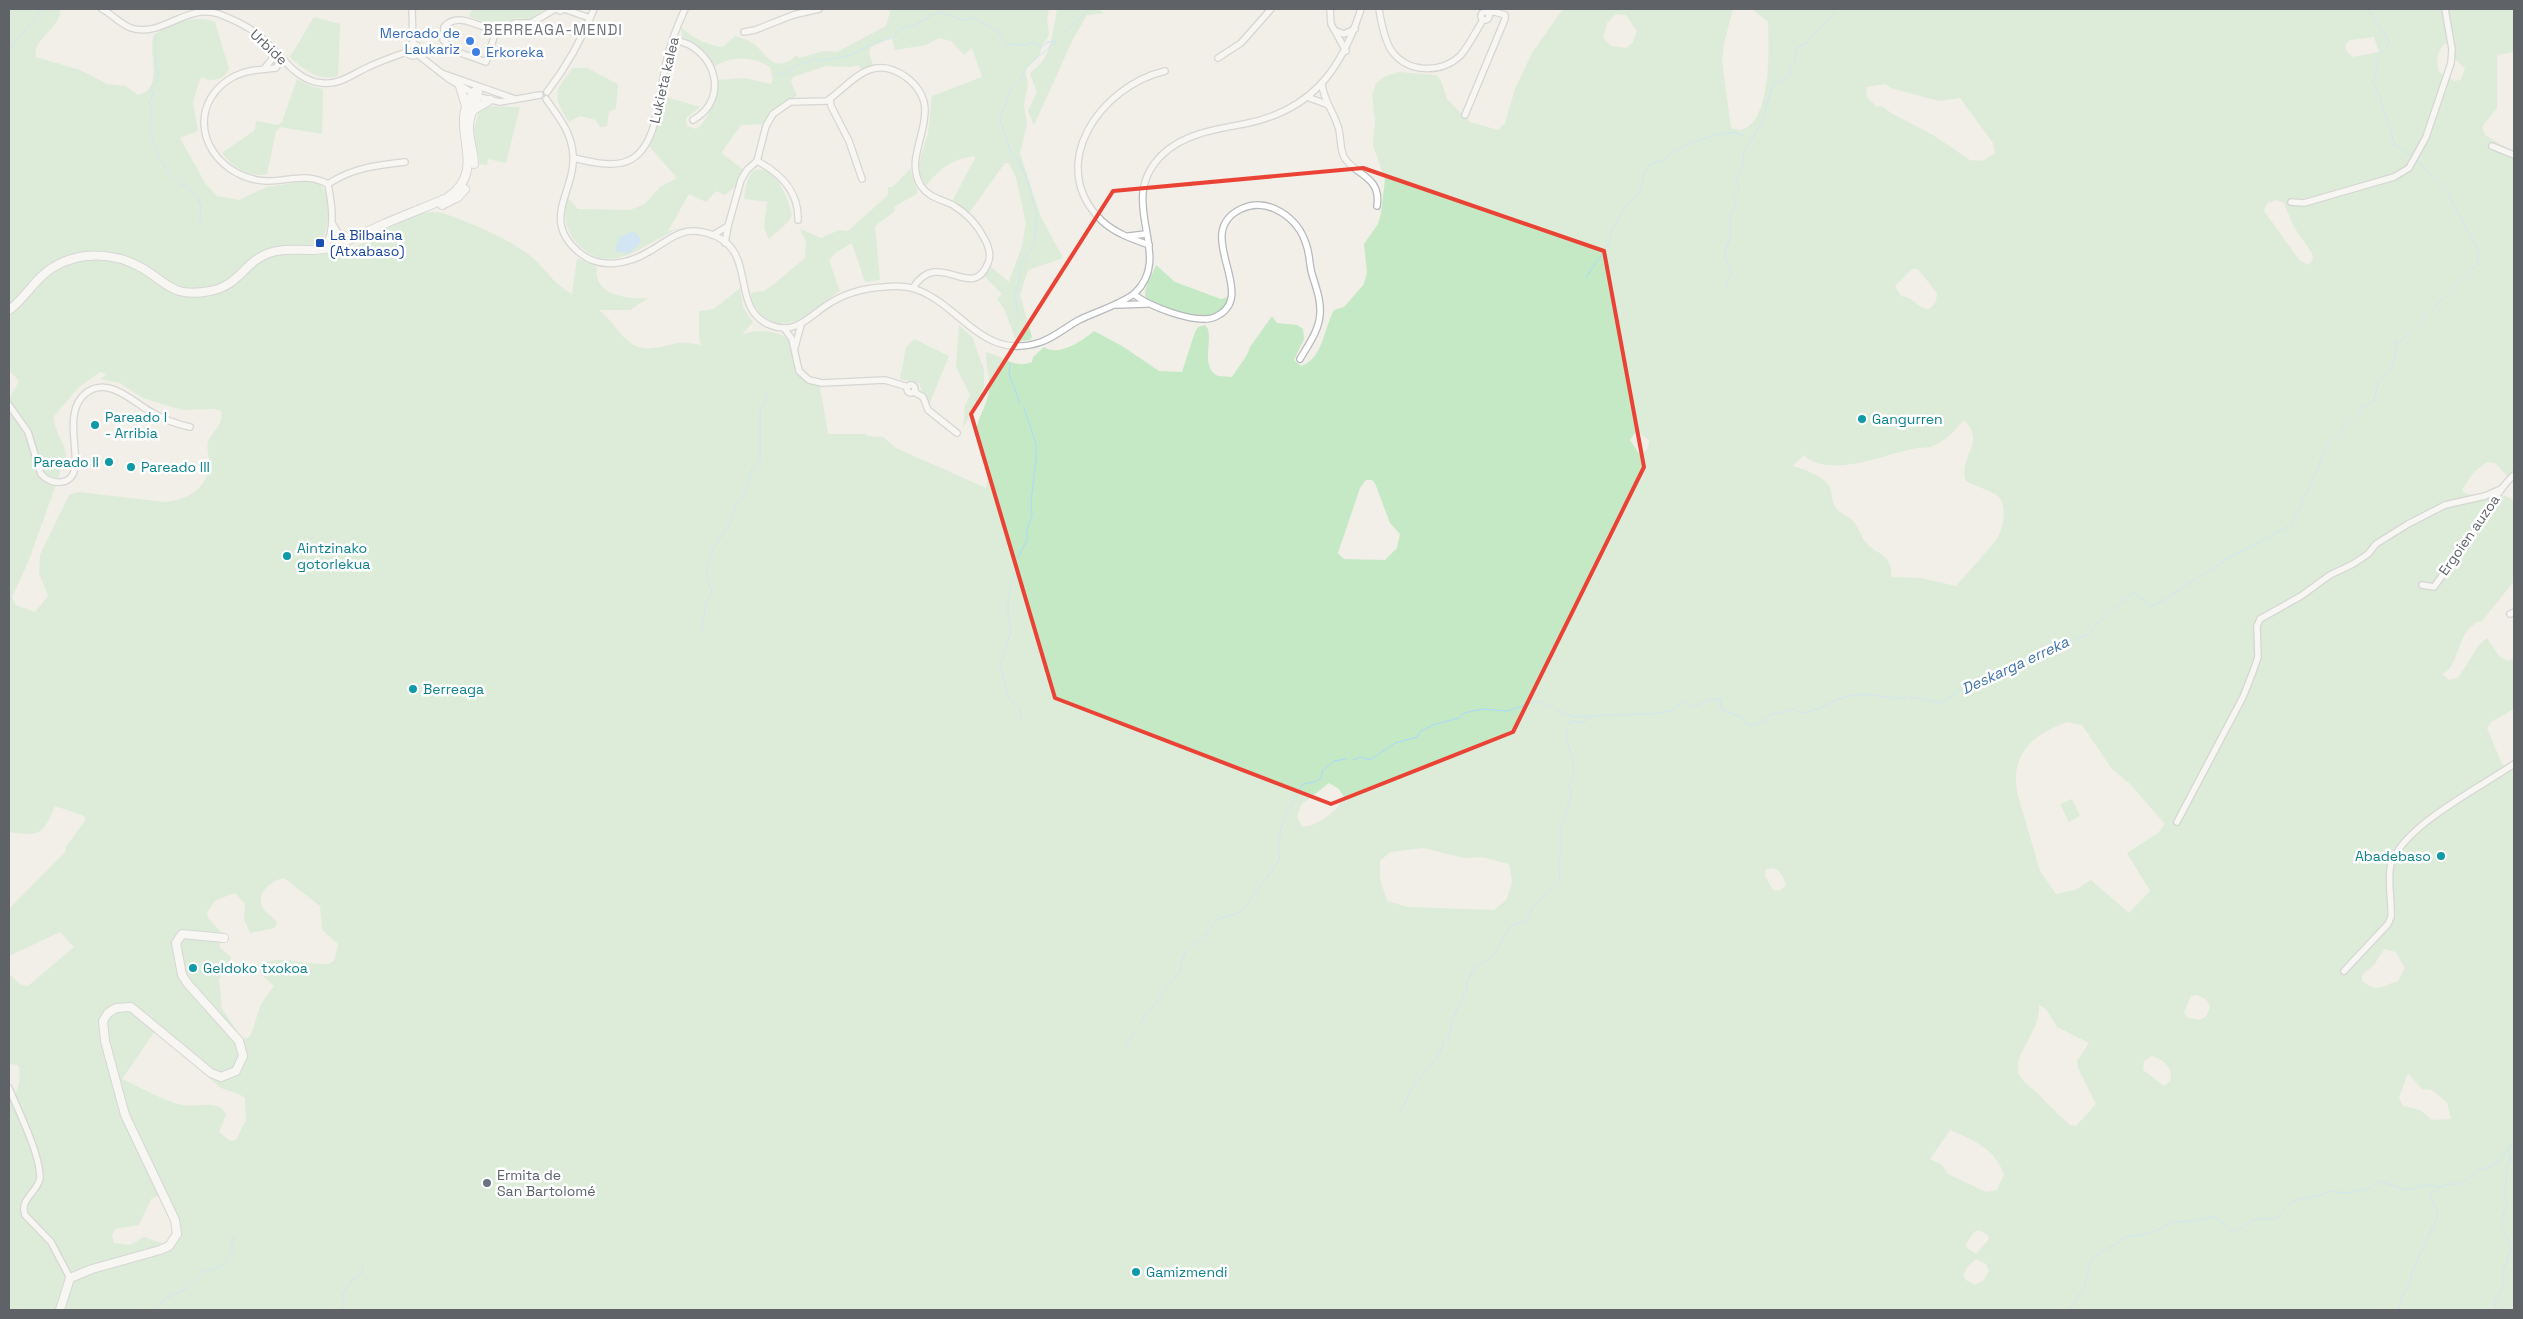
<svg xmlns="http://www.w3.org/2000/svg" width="2523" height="1319" font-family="'Space Grotesk',sans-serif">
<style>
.green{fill:#c5e8c5;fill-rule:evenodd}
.water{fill:#aadaff}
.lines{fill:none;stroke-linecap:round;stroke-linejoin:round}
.stream{stroke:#aadaff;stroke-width:1}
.street-casing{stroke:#b5b8bc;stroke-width:8}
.secondary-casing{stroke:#b6babf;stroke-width:10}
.street{stroke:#fff;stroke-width:5.5}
.secondary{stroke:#fff;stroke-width:8}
.marked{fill:none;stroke:#ea4335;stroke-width:4;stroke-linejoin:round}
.shop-dot{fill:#3f7fe0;stroke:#fff;stroke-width:2}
.transit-dot{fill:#1a4fb4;stroke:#fff;stroke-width:2}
.culture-dot{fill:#0f9aa8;stroke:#fff;stroke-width:2}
.worship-dot{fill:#6b7280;stroke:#fff;stroke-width:2}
.labels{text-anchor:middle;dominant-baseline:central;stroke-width:5;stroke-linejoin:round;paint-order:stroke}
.shop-label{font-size:14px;fill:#366cbe;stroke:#fff;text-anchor:end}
.street-label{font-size:14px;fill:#5f6368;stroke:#fff}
.transit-label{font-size:14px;fill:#164399;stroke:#fff;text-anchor:start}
.culture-label{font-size:14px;fill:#0d838f;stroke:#fff;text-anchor:start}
.worship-label{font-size:14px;fill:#5b616d;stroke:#fff;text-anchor:start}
.neighbourhood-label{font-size:15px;letter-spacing:1px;fill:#70757a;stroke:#fff}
.water-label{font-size:15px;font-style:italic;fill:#4174aa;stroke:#fff}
</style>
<rect width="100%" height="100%" fill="#f1efe8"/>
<!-- green -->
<g class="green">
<path d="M9,9H60C62,28 32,38 36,57L80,70L107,84L125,86L138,95C165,89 147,52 154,35C170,23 196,14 215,22L229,69C224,80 212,83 202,77L200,79L193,102L198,131L180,138L205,183L217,196L239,200L267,187L307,181L320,184C336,204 326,225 322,246L325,253C365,257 399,204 442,213C470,222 513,240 535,260C550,274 552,282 572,294L577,258L597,267C592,295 628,300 648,298L630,310H599C612,320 619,335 632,344C645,353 664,346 678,343C685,342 694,344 701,345L699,338V311L714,309L740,288L743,307L753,322L742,334C759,329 786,329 796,348C800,356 802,366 805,375L819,381L828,434H866L867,436L883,437L896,448L986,488C992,469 978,457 976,439C974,421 987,408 989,391C991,378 985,365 986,352C1002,356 1015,369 1032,362L1033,357L1044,347C1059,357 1082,341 1094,331L1122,346L1159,371L1182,372L1195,332L1198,327L1205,325C1216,334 1198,366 1218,376L1232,377L1247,355L1250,347L1272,316L1277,323L1297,325L1303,329L1304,339L1294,360L1301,366C1323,359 1324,328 1334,310L1344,307L1364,284L1367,272L1364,244L1378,224L1381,213L1385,180L1373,145L1375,121L1372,95L1376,83L1386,76L1399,72L1436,75L1441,81L1447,99L1470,122L1498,130L1505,123L1515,89L1532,53L1563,9H1733L1724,43L1722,61L1731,128L1741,130C1772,122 1769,47 1768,22L1752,9H2514V52L2497,55V108L2482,127L2485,135L2514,153V476L2508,477L2495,463L2487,462L2474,472L2462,490L2466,494C2483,498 2499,489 2514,501V581L2482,621C2456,626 2461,667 2442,674L2449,680L2458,678L2479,645L2487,638L2499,656L2508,661L2514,658V709L2491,722L2487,728L2502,764L2506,767L2514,765V1310H9V1100C19,1096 22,1074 18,1065L9,1064V974L21,985L28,986L74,947L60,932L9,956V909L65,852L66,847L86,819L82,815L55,806C42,836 41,836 9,832V399L19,381L9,370ZM1616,14L1626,15L1637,31L1633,42L1627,48L1611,46L1603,38L1607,23ZM2374,37L2379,52L2353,57L2347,52L2345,46L2350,40ZM2445,44H2450L2455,59L2465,68L2461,80L2454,81L2439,72C2436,63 2437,49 2445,44ZM1885,84L1891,88L1939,101L1960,98L1993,143L1995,153L1982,161L1970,160L1933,135L1891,113L1882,106L1877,107L1867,97L1866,87ZM2277,200L2284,203L2294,227L2312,253L2313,260L2309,265L2300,261L2264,211L2267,203ZM1912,269H1918L1937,293L1936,302L1929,309C1917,308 1913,297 1901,296L1895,286ZM100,372L107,374L100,379L120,383L143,398L182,410L215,409L221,411C225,424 212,431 208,442C206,449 210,457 209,465C208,489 185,501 164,502L78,492L69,495L40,555L39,573L48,596L35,612L16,605L12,597L29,560L66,456C65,441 53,431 54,416L78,388ZM1964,420C1987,443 1958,455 1966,481C1975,486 1986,489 1995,494C2010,503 2003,531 1995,542L1956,586L1921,578L1891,577C1893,554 1879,556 1866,543C1861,537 1859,528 1854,522C1849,516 1838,514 1834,505C1831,498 1833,490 1827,483C1818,474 1804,469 1792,466L1804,455C1829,479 1883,455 1912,449C1920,447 1928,449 1935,445C1948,439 1954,431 1964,420ZM1639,433L1649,440C1650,447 1646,452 1640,455L1630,440L1634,434ZM1366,480H1372L1375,483L1390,523L1400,534L1397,548L1385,560L1344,559L1338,553L1360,488ZM2067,722L2082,725L2112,769L2130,784L2165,824L2158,833L2127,853L2150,891L2129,913L2091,880L2075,890L2056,894L2040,871L2017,792C2011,753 2032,735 2067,722ZM1329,783L1339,789L1344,797C1340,809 1315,829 1302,826L1297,817L1301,805ZM1423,848L1464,858L1482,857L1509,864L1512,881L1507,899L1494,910L1408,907L1387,901L1380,879V861L1390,852ZM1773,868C1781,870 1784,878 1786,886L1779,891L1773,890L1765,876L1766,869ZM284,878L320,906L322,930L338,944L334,961L328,964C303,965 280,953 256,965L263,976L274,986L261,1004L251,1034L248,1038H242L222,1009L219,979L229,967L231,957L220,948V931L208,918L207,912L216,900L235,893L245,904L244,919L250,933L275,928L277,922C273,917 265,913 262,907C256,892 272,880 284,878ZM2384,949L2396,952L2405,968L2398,981C2381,986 2379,994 2362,981V975L2374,965ZM2197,995L2206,999L2210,1007L2206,1017L2199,1020L2187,1017L2184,1012L2191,996ZM2039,1005L2046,1009L2057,1027L2089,1043L2077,1061L2078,1068L2096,1104L2076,1126L2070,1125C2060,1116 2049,1106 2039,1095C2023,1079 2009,1076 2024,1048C2032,1032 2039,1023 2039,1005ZM155,1031L221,1088L239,1094L245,1098L246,1120L236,1140L230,1141L219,1132L226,1115C220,1098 196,1108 183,1105C167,1103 138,1086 122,1079ZM2152,1056C2164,1060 2174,1068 2170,1081L2164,1086L2143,1070L2144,1061ZM2408,1073L2422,1089L2432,1090L2447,1102L2451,1119L2432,1120L2420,1110L2403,1106L2399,1098ZM1950,1130C1973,1140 1996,1149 2004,1175L1997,1190L1986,1192L1948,1174L1942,1165L1930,1159ZM157,1196L161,1197L176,1227L168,1241L162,1243L144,1237L130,1245L114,1243L112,1236L115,1229L139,1225L151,1199ZM1978,1230L1987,1234L1989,1239L1976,1254L1967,1248L1966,1244L1973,1233ZM1976,1259L1986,1264L1989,1270L1984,1280L1975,1285L1966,1280L1963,1275L1968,1266Z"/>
<path d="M472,9H545L531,19L515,18L494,26L469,16Z"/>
<path d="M891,9H1049L1047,21L1049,35L1042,46L1039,56L1025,70L1028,84L1024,105L1027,125L1020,153L1040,215L1063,258L1028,270L1020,295L1032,337L1030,340L1016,341L1004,308L997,299L1002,294L984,276L991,267L1009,282L1022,246L1026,223L1016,178L1009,163H1005L969,213L953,200L976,156C952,159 941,167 926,186L920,174L919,163L928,133L932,96L982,77L972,48L964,55L951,41L939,38L926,45L895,50L892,37L871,47L869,53L873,65L861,69L858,65L851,67L826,66L793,77L791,82L797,95L795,97L775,108L764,124L741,125L721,153L744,170L738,184L725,195L716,191L706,202L689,194L668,231L689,226C651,233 614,285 576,242C565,230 563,214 568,198L578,209L630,210L645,204L660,187L677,178L649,146L657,125L663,96L700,107L686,118L687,126L696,129C707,124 718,94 718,80L744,78L771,84L773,80L770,67C753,56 731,56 715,66L702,49L682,37L681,27C691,37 708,46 723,47L735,36C739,38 745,38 749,41C766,49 771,78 797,55L799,58L824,51L837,52L886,26Z"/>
<path d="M1057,9H1097L1104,13L1087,15L1072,41L1034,125L1028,111L1037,92L1030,74C1034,68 1041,65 1044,59C1051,48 1055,23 1057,9Z"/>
<path d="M314,17L340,24L338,76C318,82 304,69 290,57Z"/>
<path d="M573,68H587L618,84L616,109L609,111L607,126L600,127L596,120L580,116L569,122C553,97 553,92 573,68Z"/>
<path d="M297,79L311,86L323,89L322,134L280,127L276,131L267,174C250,179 231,166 222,153L255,130L256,121L278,125L282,122Z"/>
<path d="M488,106L520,107L506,163L488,159L487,165L480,164L474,130L479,111Z"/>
<path d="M757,169C778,170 788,198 792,215L788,222L769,239L764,228L767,202L744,199C746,189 746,174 757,169Z"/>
<path d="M910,169L918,193L894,207L895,211L875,226L880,280L865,282L852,243L835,253L829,260L840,291C817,304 793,337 764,317C757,311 752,303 751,293L764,291L773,285L805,258L806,241L800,229L821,238L839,230L848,231L888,195V187H893Z"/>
<path d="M1156,265L1175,282L1221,299L1228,297C1223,333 1168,307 1148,302C1140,291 1152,277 1156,265Z"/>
<path d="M959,325L975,340L973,339L984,370V388L963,428L965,406L970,395L956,367Z"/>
<path d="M914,339L949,356L928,407L919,383L900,379L906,347Z"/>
<path d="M2072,799L2080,816L2069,822L2060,804Z"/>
</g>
<!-- water -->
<path class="water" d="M632,231L638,235L641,242L630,253L615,251L619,238Z"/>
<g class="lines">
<!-- stream -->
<g class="stream">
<path d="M935,9L938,12L963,20L975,18L998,32L1007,44L1025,45L1032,43L1041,47L1048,42L1056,41"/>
<path d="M2368,9L2389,41L2387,47L2378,54"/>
<path d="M155,34L156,68L158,71L157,81L151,88L153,95L149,102L151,109L150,132L157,152L164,166L181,185L186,186L197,197L201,206L200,223"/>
<path d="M1063,34L1090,9"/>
<path d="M9,50L42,9"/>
<path d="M2378,57L2377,72L2373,82L2380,97L2395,145L2413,157"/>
<path d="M779,72L785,74L803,61L806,64L815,59L819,61L852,55L873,43L893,38L902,28L914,25L938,12"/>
<path d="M2417,160L2436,180"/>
<path d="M1586,278C1592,266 1611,247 1610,234L1624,208L1641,191C1641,183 1644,171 1649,166C1654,161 1661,162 1666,158C1669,157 1670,154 1672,153C1684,145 1731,125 1744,136"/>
<path d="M1726,288L1728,286L1727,280L1732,274L1724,256L1730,237V216L1736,206L1733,197L1739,188L1737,181L1739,171L1744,165L1743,154L1762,122L1771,90L1774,85L1790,74V68L1795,62L1796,49L1808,42C1810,36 1831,20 1837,9"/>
<path d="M1018,316L1015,293L1020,278L1019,267L1034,245L1037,214L1026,177L1018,160L1011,153L1000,119L1011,89L1021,79L1027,66L1056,42"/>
<path d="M1010,364L1009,374L1020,403"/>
<path d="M1018,557L1027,540V530L1032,515L1031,503L1036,459V444L1024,407"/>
<path d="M1017,562L1008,597V616L1011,631L1000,666L1009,698L1020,710L1021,718"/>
<path d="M2199,577L2232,556L2291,525L2316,473L2324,450L2362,408L2373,402L2379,382L2392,369L2396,351V341H2401L2477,264L2479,253L2476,246L2448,194L2439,185"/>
<path d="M2094,627L2133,592L2151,606L2162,601L2196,579"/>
<path d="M702,630L706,602L712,592L706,577L711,552L731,522L736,503L746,493L752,469L760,460V410L769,393"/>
<path d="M1910,697L1942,703L1961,689L2089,634L2092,630"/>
<path d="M1556,710L1574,717L1591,716"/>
<path d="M1610,715L1650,714L1671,711L1684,701L1692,707L1709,700L1720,699L1722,710L1741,717L1747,724L1754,725L1761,723L1770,715L1795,709L1801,713C1819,711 1833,699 1850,696C1869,692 1887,699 1906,698"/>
<path d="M1353,760L1360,757L1370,760L1395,743L1417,737L1421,731L1433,725L1459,718L1464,713L1482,709L1507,711L1539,701L1553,707"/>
<path d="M1452,1020L1467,988V982L1475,967L1494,955L1508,930L1512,925L1523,922L1530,915L1532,908L1560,878L1558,859C1565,849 1559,836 1562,825C1566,813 1569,802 1572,790L1569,786C1571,779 1575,774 1574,767C1573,752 1560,733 1571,721L1581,723L1593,716L1608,715"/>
<path d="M1138,1026L1180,971C1183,947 1190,950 1205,935C1209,931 1213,924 1217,920C1225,914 1238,917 1245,907C1256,891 1269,876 1280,859L1278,848L1281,839L1279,836L1285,815L1303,784L1315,782L1321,778L1322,771L1334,761L1346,759"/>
<path d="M1125,1045L1136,1030"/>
<path d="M1401,1110C1406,1103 1407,1096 1411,1089C1420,1076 1443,1056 1443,1041L1449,1039L1452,1023"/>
<path d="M155,1310L165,1299L187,1288L203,1272L220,1267L234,1249L231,1246L234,1236"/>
<path d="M340,1310L344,1305L342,1295L352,1280L362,1273V1266"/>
<path d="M2069,1310L2085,1286L2091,1260C2101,1250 2117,1246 2125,1237C2132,1236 2149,1234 2155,1231C2163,1229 2169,1222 2177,1222C2189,1222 2202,1220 2214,1216L2235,1233L2252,1220L2268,1218L2270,1220C2280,1219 2283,1208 2291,1203C2303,1195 2319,1199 2329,1191C2339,1192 2354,1195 2363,1189L2367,1190L2378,1181L2407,1190L2426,1185L2441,1187L2449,1184H2460L2481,1169L2490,1167L2499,1161L2514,1141"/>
<path d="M2399,1310L2401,1298L2410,1284L2412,1271L2436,1221L2438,1212L2430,1196L2439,1187"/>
<path d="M2498,1310L2495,1306L2496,1299C2510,1284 2497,1273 2508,1261L2507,1257L2514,1246L2502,1231V1219L2507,1202L2504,1195C2509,1182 2502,1172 2511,1160L2509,1150"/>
</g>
<!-- street casing -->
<g class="street-casing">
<g id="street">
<path d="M102,9C112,14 120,24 131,28C162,38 186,3 219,14C235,20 250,27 262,38C281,54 295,81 322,83C338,85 350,76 364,69C378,62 392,57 407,52"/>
<path d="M412,9L413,44"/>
<path d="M557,9L560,11L564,9L590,18"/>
<path d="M1330,9L1331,24L1346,51"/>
<path d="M1379,9C1381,22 1384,38 1391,50C1407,73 1440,74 1460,56C1469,46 1476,31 1483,20"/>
<circle cx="1485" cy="16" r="4"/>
<path d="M496,31L486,62L452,50L443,40L444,27C458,11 479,27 496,31L515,23H531L555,9"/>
<path d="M1336,31L1344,34L1355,29"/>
<path d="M744,32L755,30L793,15L819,9"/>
<path d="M674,40C714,46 732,98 693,120"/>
<circle cx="413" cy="50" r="6"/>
<path d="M417,54L449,79L473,93"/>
<path d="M1218,58L1241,43L1271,9"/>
<path d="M281,59L276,68C262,70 249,69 235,76C192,98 195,150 237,173C274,193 297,167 328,184C332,205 336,230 324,249"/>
<path d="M264,69L272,59L273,49"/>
<path d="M441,73L515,99"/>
<path d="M1322,83C1323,101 1335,113 1339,130C1341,139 1340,149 1344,157C1355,176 1382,176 1377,206"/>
<path d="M547,92C567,66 582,39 594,9"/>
<path d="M479,97L500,102L540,95"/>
<path d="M1307,97L1326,104"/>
<path d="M546,99C558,116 572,133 573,155C576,191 539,220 580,253C600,270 629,264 650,251C671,239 681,226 707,233C761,248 727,307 770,325C796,336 810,315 830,303C846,293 865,288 884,287C893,286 906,286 915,289C962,305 982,362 1041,342C1055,337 1066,327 1079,320C1095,312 1122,304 1135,293C1176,254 1113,201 1163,154C1184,134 1216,129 1244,124C1311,111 1341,71 1361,9"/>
<path d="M830,99L831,106L849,141L862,179"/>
<path d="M1465,115L1505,19V15L1495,12L1488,13"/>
<path d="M2492,146L2514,155"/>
<path d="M574,158C590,162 614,168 630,160C659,145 659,91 666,63C670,44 677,26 685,9"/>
<path d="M757,161C780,173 799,192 798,220"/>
<path d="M328,184C352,168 377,165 405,162"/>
<path d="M2291,202L2304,203L2394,177L2409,168L2426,137L2451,63L2452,49L2445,9"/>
<path d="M332,223L338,233V245"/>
<path d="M338,233L355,238"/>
<path d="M713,235L728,226"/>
<path d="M1129,236L1146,234"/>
<path d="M725,243L728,226L741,180L747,170L757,161L766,126L773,114L790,102L827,101C852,83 871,52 906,77C951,111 899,151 921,186C929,198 941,199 953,205C966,213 977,224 984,238C988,245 992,254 988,263C972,304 939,246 913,288"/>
<path d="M1149,245C1132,239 1115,233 1102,221C1044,165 1101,86 1165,71"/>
<path d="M1134,294C1146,306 1198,325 1215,317C1262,296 1190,233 1241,209C1268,196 1298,218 1306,244C1310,254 1309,264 1312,274C1316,288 1321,299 1320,314C1319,331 1308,345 1300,359"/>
<path d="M1116,305L1146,304"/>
<path d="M784,328L792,339L799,371L809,380L822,383L885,380L908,387"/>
<path d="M795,347L801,325"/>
<circle cx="911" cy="389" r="4"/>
<path d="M914,392L923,397L928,410L957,433"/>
<path d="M9,405L28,432L41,474C51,486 73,486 75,467C78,447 64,410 86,393C108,376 132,401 151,412C163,419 176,424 190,427"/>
<path d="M2422,585L2434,587C2445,571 2458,556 2469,540C2483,520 2497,490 2514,475"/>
<path d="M2510,614L2514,612"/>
<path d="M2177,822L2243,697L2254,669L2258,657L2257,626L2260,619L2301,596L2330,575L2353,564L2368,554L2376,544L2408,524L2445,505L2485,496L2501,489"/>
<path d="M2344,971L2388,924L2391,917C2392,903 2387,877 2391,864C2404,825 2481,787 2514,764"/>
<path d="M9,1088C18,1110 40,1154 40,1177C39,1192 19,1198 25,1215L51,1242L70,1278"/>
</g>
</g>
<!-- secondary casing -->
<g class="secondary-casing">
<g id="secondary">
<path d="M460,86L466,106"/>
<path d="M475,109L490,100"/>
<path d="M474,164C474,151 468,139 469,125C470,111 479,101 478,88"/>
<path d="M442,205L458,197L465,189"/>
<path d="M9,310C25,299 34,279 52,268C79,251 114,252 142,268C169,284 173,298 210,291C239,286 244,262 269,253C287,246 309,253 329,248C348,242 365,232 384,224C405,215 426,207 447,198C494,166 441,124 478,88"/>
<path d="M60,1310L70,1278L92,1269L160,1250L169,1246L177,1234L175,1220L125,1115L105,1041L103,1021L108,1013L116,1008L131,1007L211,1073L221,1077L236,1071L243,1056L239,1041L188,984L182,975L176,943L182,934L224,938"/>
</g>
</g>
<!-- street -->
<use href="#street" class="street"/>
<!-- secondary -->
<use href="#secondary" class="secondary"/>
</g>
<!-- marked area -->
<path d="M0 0H2523V1319H0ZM1363,168L1604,251L1644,467L1513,732L1331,804L1055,698L971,414L1113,191Z" fill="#f1efe8" fill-opacity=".55" fill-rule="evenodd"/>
<path class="marked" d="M1363,168L1604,251L1644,467L1513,732L1331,804L1055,698L971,414L1113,191Z"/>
<!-- markers -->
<g class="shop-dot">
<circle cx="470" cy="41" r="5"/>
<circle cx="476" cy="52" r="5"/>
</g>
<rect class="transit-dot" x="315" y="238" width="10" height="10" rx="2.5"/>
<g class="culture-dot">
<circle cx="1862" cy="419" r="5"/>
<circle cx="95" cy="425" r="5"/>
<circle cx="109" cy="462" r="5"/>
<circle cx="131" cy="467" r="5"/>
<circle cx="287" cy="556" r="5"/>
<circle cx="413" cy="689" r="5"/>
<circle cx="2441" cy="856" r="5"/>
<circle cx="193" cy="968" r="5"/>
<circle cx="1136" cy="1272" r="5"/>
</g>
<circle class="worship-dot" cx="487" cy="1183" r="5"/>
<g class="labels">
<!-- shop labels -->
<g class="shop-label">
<text x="460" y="33">Mercado de<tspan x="460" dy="16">Laukariz</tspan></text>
<text x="486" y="52" text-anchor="start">Erkoreka</text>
</g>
<!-- street labels -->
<g class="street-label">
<text transform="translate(269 47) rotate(43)">Urbide</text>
<text transform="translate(664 80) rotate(-77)">Lukieta kalea</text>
<text transform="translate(2469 535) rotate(-55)">Ergoien auzoa</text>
</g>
<!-- transit labels -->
<g class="transit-label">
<text x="330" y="235">La Bilbaina<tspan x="330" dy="16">(Atxabaso)</tspan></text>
</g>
<!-- culture labels -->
<g class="culture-label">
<text x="105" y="417">Pareado I<tspan x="105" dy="16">- Arribia</tspan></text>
<text x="1872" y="419">Gangurren</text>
<text x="99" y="462" text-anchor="end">Pareado II</text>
<text x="141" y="467">Pareado III</text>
<text x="297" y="548">Aintzinako<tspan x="297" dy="16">gotorlekua</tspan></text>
<text x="423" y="689">Berreaga</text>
<text x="2431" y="856" text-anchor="end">Abadebaso</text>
<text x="203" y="968">Geldoko txokoa</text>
<text x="1146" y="1272">Gamizmendi</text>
</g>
<!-- worship labels -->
<g class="worship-label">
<text x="497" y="1175">Ermita de<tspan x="497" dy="16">San Bartolomé</tspan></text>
</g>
<!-- neighbourhood labels -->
<g class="neighbourhood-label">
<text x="553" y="29">BERREAGA-MENDI</text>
</g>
<!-- water labels -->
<g class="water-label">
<text transform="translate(2015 665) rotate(-25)">Deskarga erreka</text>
</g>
</g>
<!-- border -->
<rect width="2523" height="1319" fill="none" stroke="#5f6368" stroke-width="20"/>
</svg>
